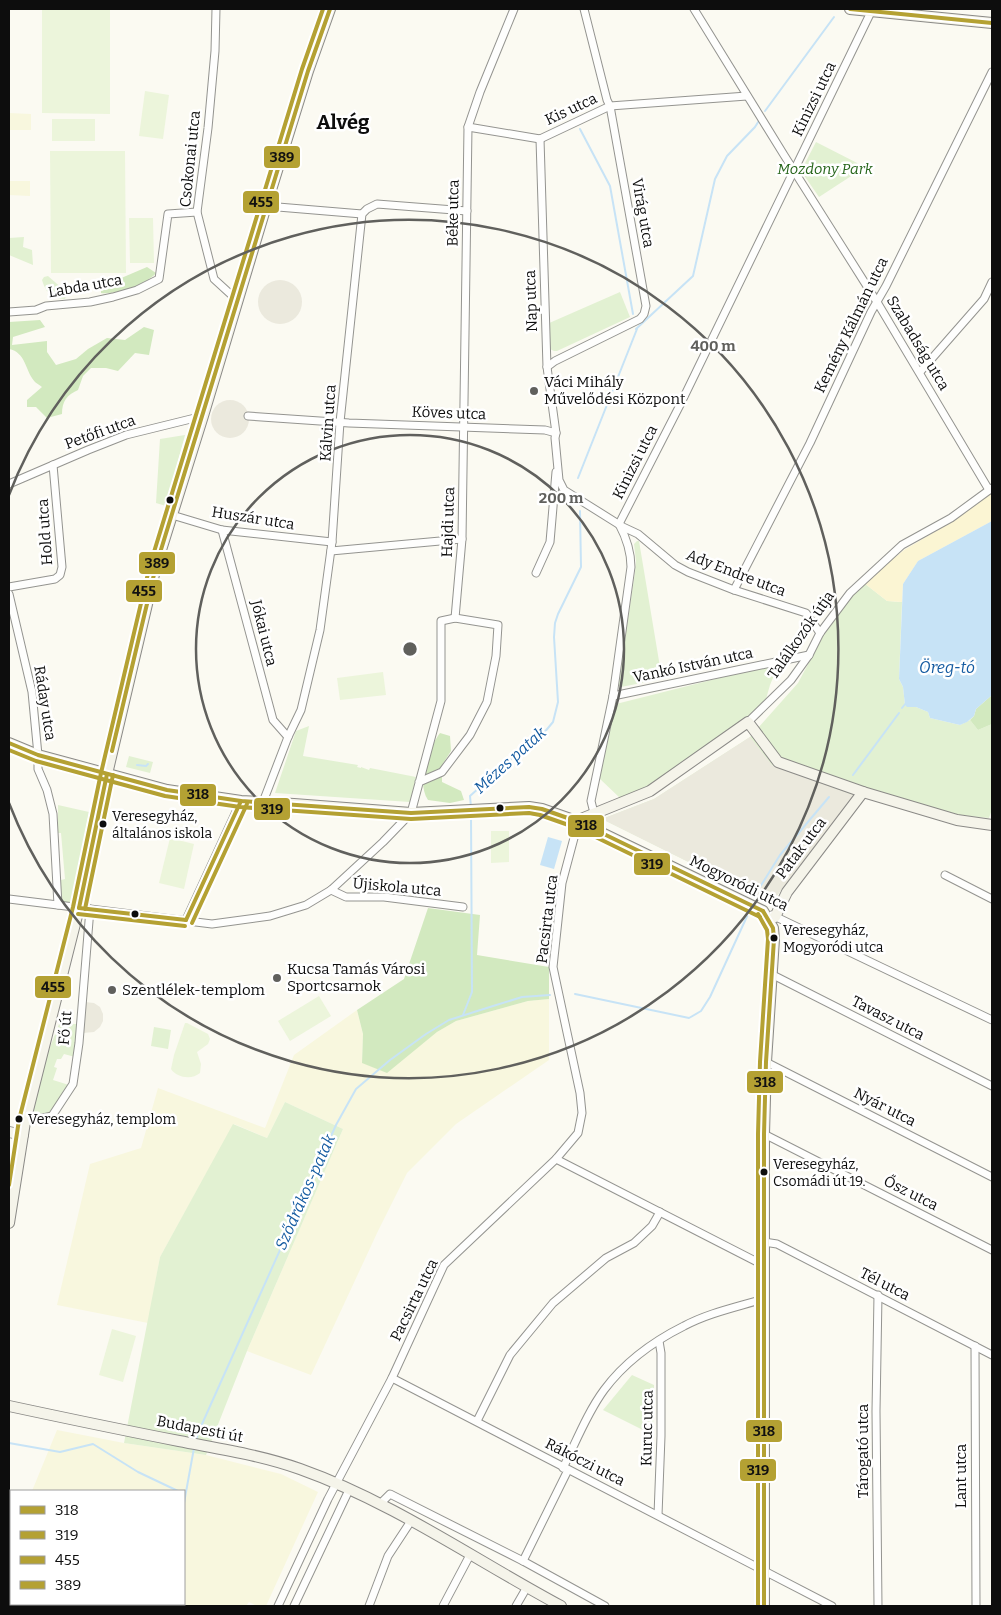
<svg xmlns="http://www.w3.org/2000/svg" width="1001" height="1615" font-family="Bitter,serif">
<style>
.farmland{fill:#f8f7de}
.green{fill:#e2f1d2}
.forest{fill:#d2e9bf}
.sand{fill:#fbf5d3}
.pitch{fill:#ecf5db}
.plaza{fill:#ebe9dd}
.water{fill:#c7e3f6}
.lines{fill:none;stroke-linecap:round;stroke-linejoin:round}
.stream{stroke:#c7e3f6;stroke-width:2}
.street-casing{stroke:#949490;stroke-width:9}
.secondary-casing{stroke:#8b8a87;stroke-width:12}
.street{stroke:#fefefd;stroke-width:7}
.secondary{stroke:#f5f4ea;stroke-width:10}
.bus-1-casing{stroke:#fff;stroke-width:8}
.bus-2-casing{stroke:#fff;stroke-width:8}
.bus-3-casing{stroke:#fff;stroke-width:8}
.bus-4-casing{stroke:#fff;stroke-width:8}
.bus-1{stroke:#b4a133;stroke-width:4}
.bus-2{stroke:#b4a133;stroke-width:4}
.bus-3{stroke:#b4a133;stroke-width:4}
.bus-4{stroke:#b4a133;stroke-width:4}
.ring{fill:none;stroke:#60605d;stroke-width:2.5}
.poi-dot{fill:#60605d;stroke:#fff;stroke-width:2}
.bus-dot{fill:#0d0d0d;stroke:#fff;stroke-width:2}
.labels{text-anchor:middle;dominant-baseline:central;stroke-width:5;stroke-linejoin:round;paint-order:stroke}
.bus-label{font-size:14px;fill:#0d0d0d;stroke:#fff;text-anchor:start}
.street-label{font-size:15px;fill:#0d0d0d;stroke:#fff}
.park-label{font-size:15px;font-style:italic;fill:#27661c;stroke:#fff}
.poi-label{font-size:15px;fill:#0d0d0d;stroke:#fff;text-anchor:start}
.water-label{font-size:16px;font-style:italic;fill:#145ba1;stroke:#fff}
.district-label{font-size:20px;font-weight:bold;fill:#0d0d0d;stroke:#fff}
.centre{fill:#60605d;stroke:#fff;stroke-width:2.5}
.ring-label{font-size:15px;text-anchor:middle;font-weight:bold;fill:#60605d;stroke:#fff;stroke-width:5;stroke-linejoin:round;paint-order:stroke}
.line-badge{stroke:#fff;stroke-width:2}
.pale-badge-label{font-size:14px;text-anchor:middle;font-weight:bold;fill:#111}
</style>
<rect width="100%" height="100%" fill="#fbfaf2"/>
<!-- farmland -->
<g class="farmland">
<path d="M9,113L31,114V130H9Z"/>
<path d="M9,181H30V196L9,195Z"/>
<path d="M549,999V1060L456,1124L407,1173L378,1231L311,1375L247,1351L343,1129L285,1102L267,1138L234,1124L160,1257L148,1323L57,1305L90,1164L141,1148L158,1088L265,1128L294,1055L357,1010L363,1034L362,1063L418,1047L437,1032L456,1021L528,1001Z"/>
<path d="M57,1430L124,1443L206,1455L281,1474L318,1492L266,1606H257L249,1602L246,1606H9V1548L11,1542V1604H184V1491H32Z"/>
</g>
<!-- green -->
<g class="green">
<path d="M816,142L865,167L819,197L801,171Z"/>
<path d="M24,237L23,247L32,250L33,265L9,255V238Z"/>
<path d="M48,276L64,290L66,296L65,299C51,298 46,293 42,280L44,277Z"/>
<path d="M620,292L630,317L557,351H554L550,349L547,324Z"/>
<path d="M185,435L166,506L156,503L160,439Z"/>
<path d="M637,541H639L662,679L621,687L618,685L635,572L636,561L634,544Z"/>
<path d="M864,583L887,601L902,602L899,679L903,687L905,705L916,707L928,712L930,718L960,725L970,720L978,730L992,724V809L989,818L959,815L862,788L771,903L602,819L654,799L750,737L798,683L830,623L838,611Z"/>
<path d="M779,663L770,685L766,699L748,722L648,786L620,798L599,778L616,704Z"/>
<path d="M309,726L303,756L358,765L357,767L361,768V767L369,770L370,768L416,777L410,802L275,793L296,731Z"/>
<path d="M129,756L153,762L150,773L126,767Z"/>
<path d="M58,805L89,812L71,904L61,903V880L65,879L61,833H58Z"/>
<path d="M59,1024H79L75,1057L64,1054L61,1059H57L54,1067L57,1068L53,1080L69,1085L49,1113L31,1115L47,1055Z"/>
<path d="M154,1027L171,1030L168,1049L151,1046Z"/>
<path d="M285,1102L343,1129L247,1351L206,1455L124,1443L160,1257L233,1124L267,1138Z"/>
<path d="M632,1375L654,1385L653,1435L603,1410Z"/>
</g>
<!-- forest -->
<g class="forest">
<path d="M147,267L156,273C147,284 116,295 101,293V289L105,285Z"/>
<path d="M40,320L45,327L13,337L12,345L47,341V352L56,365L76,359L88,349L107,338L125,340L144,327L154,330L149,355L135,353L118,371L106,368H91L83,376L78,390C67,395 62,401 62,414L47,418L36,407H27V400L42,387C40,385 37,384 35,382C25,371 26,352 9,349V322Z"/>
<path d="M992,695V724L978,730L970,720L974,716L976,709Z"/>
<path d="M440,733L450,736L451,751L442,765V782L461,791L464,800L450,803L428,800C416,782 428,749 440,733Z"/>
<path d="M428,908L480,915L477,955L549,967V999L528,1001L456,1021L437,1032L387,1073L362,1063L363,1034L357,1010L404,979Z"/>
</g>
<!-- sand -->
<path class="sand" d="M992,493V521L918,561L903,584L902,602L887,601L864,583L904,550L950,523Z"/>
<!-- pitch -->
<g class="pitch">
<path d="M42,9H110V114L42,113Z"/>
<path d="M145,91L169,95L163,139L139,136Z"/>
<rect x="52" y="119" width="43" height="22"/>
<path d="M50,151H125L126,273H51Z"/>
<path d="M129,218H153L154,263H130Z"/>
<path d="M383,672L386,695L340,700L337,678Z"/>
<path d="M491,831H509V862L491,863Z"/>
<path d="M170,838L194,844L184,889L159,883Z"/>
<path d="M319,996L331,1016L290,1041L278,1021Z"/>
<path d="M185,1023H187L208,1034L210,1039L208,1044L197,1052L201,1064L200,1073C192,1080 177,1078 171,1069L174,1055Z"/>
<path d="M112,1329L136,1336L123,1382L99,1375Z"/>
</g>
<!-- plaza -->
<g class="plaza">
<circle cx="280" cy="302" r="22"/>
<circle cx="230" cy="419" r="19"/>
<path d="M750,737L772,765L856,796L771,903L602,819L654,799Z"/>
<path d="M85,1002L94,1003L100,1007L103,1014V1021L100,1027L94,1032L83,1033Z"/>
</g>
<!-- water -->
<g class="water">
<path d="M992,521V695L976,709L974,716L967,722L960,725L930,718L928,712L916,707H907L905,705L903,687L899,679L903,584L918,561Z"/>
<path d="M548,837L562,841L554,869L540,865Z"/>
</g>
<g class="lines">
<!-- stream -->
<g class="stream">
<path d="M765,111L834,17"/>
<path d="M580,129L610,186L633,314"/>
<path d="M636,329L693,276L715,179L727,156L755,127L760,119"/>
<path d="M578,478L637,329"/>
<path d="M902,708L906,703"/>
<path d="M137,765L146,766L148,764"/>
<path d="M853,775L899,713"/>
<path d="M471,807L470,796L511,759L543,734L553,722L558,702L554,637L555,623L558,614L581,567L580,511"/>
<path d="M760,887L780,855L829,797"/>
<path d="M575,994L689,1018L701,1011L710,997L749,912"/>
<path d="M463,1015L472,992L471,814"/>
<path d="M196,1441L198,1433L336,1125L356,1089L390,1060L426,1034L449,1020L493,1006L522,997L550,995"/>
<path d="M9,1443L60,1452L93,1444L138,1472L178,1491"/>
<path d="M184,1503L194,1448"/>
<path d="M160,1606L161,1604"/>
</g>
<!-- street casing -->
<g class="street-casing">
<g id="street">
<path d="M216,9L215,51L208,128L197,212L214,279L238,301"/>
<path d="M694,9L784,155L877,302L989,490"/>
<path d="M468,127L540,139L610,106L747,96"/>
<path d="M540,139L547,367L556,433L555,438L559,480L564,490L623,527L638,534L675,565L688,572L734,590L806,613L820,633"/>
<path d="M266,206L362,214"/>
<path d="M9,312L36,310L46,306L90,302L113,297L137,290L159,279L168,214L197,212"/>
<path d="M547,367L555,361L640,319L644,314L646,306L610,106L607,100L584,9"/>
<path d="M920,372L984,299L992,282"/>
<path d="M248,416L349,423L545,430L556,433"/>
<path d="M9,484L88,450L126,435L203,416"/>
<path d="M172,515L222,530L332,542"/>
<path d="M619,524L680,405L871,12"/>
<path d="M222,530L273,720L288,737"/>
<path d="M331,551L462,539"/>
<path d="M536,573L550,542L556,472"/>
<path d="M9,587L55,579L60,575L62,567L53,465"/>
<path d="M734,590L810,443L871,312L886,286L992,72"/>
<path d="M9,594L32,692L38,755V769L47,790L53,814L58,905"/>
<path d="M455,618L462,539L468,127L480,92L514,9"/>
<path d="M613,696L809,655"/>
<path d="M748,722L791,680L809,655L820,633L850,593L902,545L951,518L992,488"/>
<path d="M263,802L288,737L301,710L320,630L332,542L340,422L362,214L367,209L377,204L467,211"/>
<path d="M594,813L591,801L613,696L631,567C631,551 627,539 619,524"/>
<path d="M945,875L992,899"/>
<path d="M331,890L346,897H384L463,907"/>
<path d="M9,899L212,924L270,916L306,905L331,890L383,842L411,813L441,701V621L455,618L498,625L496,656L487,702L470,735L442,772L419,782"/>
<path d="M772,915L992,1020"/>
<path d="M186,920L241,801"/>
<path d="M771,974L992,1086"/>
<path d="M766,1062L992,1177"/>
<path d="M25,1122L52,1116L73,1084L79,1043L90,909"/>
<path d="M764,1134L992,1250"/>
<path d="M556,1159L763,1265"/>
<path d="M764,1242L777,1244L992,1355"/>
<path d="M878,1295L876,1411L878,1606"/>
<path d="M975,1346L976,1606"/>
<path d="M392,1378L832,1606"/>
<path d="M477,1421L510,1355L553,1303L606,1258L634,1243L652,1226L660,1212"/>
<path d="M563,1468C576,1442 587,1413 604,1390C624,1363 654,1341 684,1326C708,1313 737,1307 763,1299"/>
<path d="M380,1504L390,1494L523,1561L605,1606"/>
<path d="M658,1515L661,1436V1353L659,1341"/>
<path d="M523,1561L568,1470"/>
<path d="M278,1606L328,1499L392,1378L444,1265L556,1159L578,1133L582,1113L580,1093L553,967L562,883L574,838L581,820"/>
<path d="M294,1606L349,1490"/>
<path d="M369,1606L388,1556L411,1521"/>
<path d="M443,1606L470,1555"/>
<path d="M516,1606L527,1587"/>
</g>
</g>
<!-- secondary casing -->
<g class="secondary-casing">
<g id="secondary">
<path d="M850,9L992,23"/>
<path d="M9,743L38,755L167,790L241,801L294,804L411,813L529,807L542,809L579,822L763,911L773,928L774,939L766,1062L764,1134V1606"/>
<path d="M581,819L650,791L748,722L778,762L863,792L957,820L992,825"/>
<path d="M775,917L787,892L863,792"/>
<path d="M9,1132L23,1135"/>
<path d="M9,1223L25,1122L79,908L107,774L156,566L203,416L266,206L308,71L330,9"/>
<path d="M9,1406C65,1418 122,1430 179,1441C220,1449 261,1455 300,1469C393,1502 475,1560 561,1606"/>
</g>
</g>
<!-- street -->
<use href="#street" class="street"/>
<!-- secondary -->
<use href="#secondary" class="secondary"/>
<!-- bus-1 casing -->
<g class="bus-1-casing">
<g id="bus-1">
<path d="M9,743L38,755L167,790L241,801L411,813L529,807L542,809L579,822L763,911"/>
<path d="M79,908L107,774"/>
<path d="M79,908L186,920"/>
<path d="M763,911L773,928L774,939L766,1062L764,1134V1606"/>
<path d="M186,920L241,801"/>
</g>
</g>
<!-- bus-2 casing -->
<g class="bus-2-casing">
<g id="bus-2">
<path d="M9,750L36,761L165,796L240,807L411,819L529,813L540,815L577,828L760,917"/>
<path d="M85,909L113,775"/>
<path d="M78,914L185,926"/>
<path d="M758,914L767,930L768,939L760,1062L758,1134V1606"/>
<path d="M192,923L247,804"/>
</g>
</g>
<!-- bus-3 casing -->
<g class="bus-3-casing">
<path id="bus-3" d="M9,1185L19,1120L73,907L101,773L150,565L302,69L323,9"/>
</g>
<!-- bus-4 casing -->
<g class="bus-4-casing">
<g id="bus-4">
<path d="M850,9L992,23"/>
<path d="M112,751L156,566L308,71L330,9"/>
</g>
</g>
<!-- bus-1 -->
<use href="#bus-1" class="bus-1"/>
<!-- bus-2 -->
<use href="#bus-2" class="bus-2"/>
<!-- bus-3 -->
<use href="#bus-3" class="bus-3"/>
<!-- bus-4 -->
<use href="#bus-4" class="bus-4"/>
</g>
<!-- distance rings -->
<g class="ring">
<circle cx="410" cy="649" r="214"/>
<path d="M9 495A429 429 0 1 1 9 803"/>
</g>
<!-- markers -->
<g class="poi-dot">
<circle cx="534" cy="391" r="5"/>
<circle cx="277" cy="978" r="5"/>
<circle cx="112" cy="990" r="5"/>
</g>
<g class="bus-dot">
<circle cx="170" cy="500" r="4.5"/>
<circle cx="500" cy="808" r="4.5"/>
<circle cx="103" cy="824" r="4.5"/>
<circle cx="135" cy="914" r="4.5"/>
<circle cx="774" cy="938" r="4.5"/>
<circle cx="19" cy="1119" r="4.5"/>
<circle cx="764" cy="1172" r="4.5"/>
</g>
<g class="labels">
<!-- bus labels -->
<g class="bus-label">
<text x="112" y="816">Veresegyház,<tspan x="112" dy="17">általános iskola</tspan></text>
<text x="783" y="930">Veresegyház,<tspan x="783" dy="17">Mogyoródi utca</tspan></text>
<text x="28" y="1119">Veresegyház, templom</text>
<text x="773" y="1164">Veresegyház,<tspan x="773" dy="17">Csomádi út 19.</tspan></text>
</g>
<!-- street labels -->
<g class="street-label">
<text transform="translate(814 99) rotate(-64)">Kinizsi utca</text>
<text transform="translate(571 109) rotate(-25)">Kis utca</text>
<text transform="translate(190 159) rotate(-84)">Csokonai utca</text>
<text transform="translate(453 213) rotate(-89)">Béke utca</text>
<text transform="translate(643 213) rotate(80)">Virág utca</text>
<text transform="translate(85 286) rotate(-10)">Labda utca</text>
<text transform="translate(531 301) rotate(-92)">Nap utca</text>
<text transform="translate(851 325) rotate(-64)">Kemény Kálmán utca</text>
<text transform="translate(918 343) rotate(59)">Szabadság utca</text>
<text transform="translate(449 413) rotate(2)">Köves utca</text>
<text transform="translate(328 423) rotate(-86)">Kálvin utca</text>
<text transform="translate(100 432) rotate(-20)">Petőfi utca</text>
<text transform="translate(635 462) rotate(-63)">Kinizsi utca</text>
<text transform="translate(253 518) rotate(9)">Huszár utca</text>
<text transform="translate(448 522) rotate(-88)">Hajdi utca</text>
<text transform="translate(45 532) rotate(-94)">Hold utca</text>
<text transform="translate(736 573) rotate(21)">Ady Endre utca</text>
<text transform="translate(264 633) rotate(76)">Jókai utca</text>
<text transform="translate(801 635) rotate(-55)">Találkozók útja</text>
<text transform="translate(693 665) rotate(-12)">Vankó István utca</text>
<text transform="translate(45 703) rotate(81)">Ráday utca</text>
<text transform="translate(801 848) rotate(-53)">Patak utca</text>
<text transform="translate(739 883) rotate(26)">Mogyoródi utca</text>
<text transform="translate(397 887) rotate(5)">Újiskola utca</text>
<text transform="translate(547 919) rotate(-83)">Pacsirta utca</text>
<text transform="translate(888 1018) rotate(27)">Tavasz utca</text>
<text transform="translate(65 1028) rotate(-85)">Fő út</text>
<text transform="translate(885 1107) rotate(27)">Nyár utca</text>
<text transform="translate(911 1193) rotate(27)">Ősz utca</text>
<text transform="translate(885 1284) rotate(27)">Tél utca</text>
<text transform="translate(414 1300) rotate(-64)">Pacsirta utca</text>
<text transform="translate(647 1428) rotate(-89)">Kuruc utca</text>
<text transform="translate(200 1429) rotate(11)">Budapesti út</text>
<text transform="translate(863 1451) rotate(-90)">Tárogató utca</text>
<text transform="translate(585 1462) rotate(27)">Rákóczi utca</text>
<text transform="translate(961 1476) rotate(-90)">Lant utca</text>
</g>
<!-- park labels -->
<g class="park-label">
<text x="825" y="169">Mozdony Park</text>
</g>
<!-- poi labels -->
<g class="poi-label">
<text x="544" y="382">Váci Mihály<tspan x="544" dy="17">Művelődési Központ</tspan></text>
<text x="287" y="969">Kucsa Tamás Városi<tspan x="287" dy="17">Sportcsarnok</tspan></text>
<text x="122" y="990">Szentlélek-templom</text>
</g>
<!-- water labels -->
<g class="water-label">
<text x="947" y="667">Öreg-tó</text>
<text transform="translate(510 760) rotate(-42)">Mézes patak</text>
<text transform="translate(305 1192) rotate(-66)">Sződrákos-patak</text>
</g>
<!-- district labels -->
<g class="district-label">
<text x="343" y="122">Alvég</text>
</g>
</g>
<circle cx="410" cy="649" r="8" class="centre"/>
<g class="ring-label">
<text x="713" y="351">400 m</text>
<text x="561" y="503">200 m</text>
</g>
<g class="line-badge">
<rect x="263" y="145" width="38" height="24" rx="5" fill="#b4a133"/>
<rect x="242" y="190" width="38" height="24" rx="5" fill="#b4a133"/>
<rect x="138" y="551" width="38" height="24" rx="5" fill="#b4a133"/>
<rect x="125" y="579" width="38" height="24" rx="5" fill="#b4a133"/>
<rect x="179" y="783" width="38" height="24" rx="5" fill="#b4a133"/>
<rect x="253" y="797" width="38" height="24" rx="5" fill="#b4a133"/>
<rect x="567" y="814" width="38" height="24" rx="5" fill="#b4a133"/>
<rect x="633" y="852" width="38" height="24" rx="5" fill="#b4a133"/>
<rect x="34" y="975" width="38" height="24" rx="5" fill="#b4a133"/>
<rect x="746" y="1070" width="38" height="24" rx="5" fill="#b4a133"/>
<rect x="745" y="1419" width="38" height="24" rx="5" fill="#b4a133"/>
<rect x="739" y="1458" width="38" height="24" rx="5" fill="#b4a133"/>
</g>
<g class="pale-badge-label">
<text x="282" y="162">389</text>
<text x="261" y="207">455</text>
<text x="157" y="568">389</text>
<text x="144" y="596">455</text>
<text x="198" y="799">318</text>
<text x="272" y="814">319</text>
<text x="586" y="830">318</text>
<text x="652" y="869">319</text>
<text x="53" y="992">455</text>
<text x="765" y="1087">318</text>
<text x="764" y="1436">318</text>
<text x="758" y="1475">319</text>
</g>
<!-- border -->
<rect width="1001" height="1615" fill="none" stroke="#0d0d0d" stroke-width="20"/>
<!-- legend -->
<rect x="10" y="1490" width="175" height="115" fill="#ffffff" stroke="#9e9e9e"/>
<rect x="20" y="1506" width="25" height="8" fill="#b4a133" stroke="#9e9e9e"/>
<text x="55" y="1515" font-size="15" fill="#0d0d0d">318</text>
<rect x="20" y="1531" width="25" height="8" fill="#b4a133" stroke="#9e9e9e"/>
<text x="55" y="1540" font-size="15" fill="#0d0d0d">319</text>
<rect x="20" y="1556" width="25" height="8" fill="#b4a133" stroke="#9e9e9e"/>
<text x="55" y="1565" font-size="15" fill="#0d0d0d">455</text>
<rect x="20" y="1581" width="25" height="8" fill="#b4a133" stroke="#9e9e9e"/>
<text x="55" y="1590" font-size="15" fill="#0d0d0d">389</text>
</svg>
